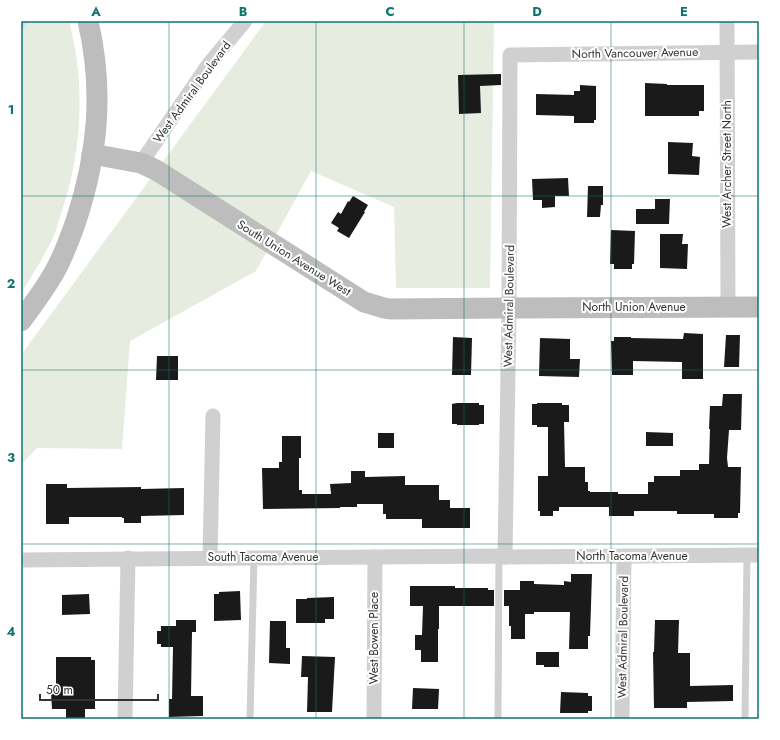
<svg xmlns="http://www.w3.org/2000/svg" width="780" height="740" font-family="Jost,sans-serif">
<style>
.green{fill:#e6ecdf}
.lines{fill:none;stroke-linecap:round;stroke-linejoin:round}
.stream{stroke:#cfe2ee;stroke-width:4.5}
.building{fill:#1a1a1a}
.lane{stroke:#d0d0d0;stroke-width:7}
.street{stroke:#d0d0d0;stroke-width:15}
.secondary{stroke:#bdbdbd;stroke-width:21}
.grid{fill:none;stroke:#0f766e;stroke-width:1;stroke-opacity:0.55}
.labels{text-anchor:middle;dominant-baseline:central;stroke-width:4;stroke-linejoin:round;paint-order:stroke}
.street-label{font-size:12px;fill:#333;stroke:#fff}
.neatline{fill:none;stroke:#0f766e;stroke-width:1.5}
.grid-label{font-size:13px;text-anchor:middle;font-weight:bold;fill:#0f766e}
</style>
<rect width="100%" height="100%" fill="#fff"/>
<!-- green -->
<g class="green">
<path d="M21,21H69C86,85 82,152 61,214C58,222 56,232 52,240C43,258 32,276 21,293Z"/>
<path d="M266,21H494L490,288H396L394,207L311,171L256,271L130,341L122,449L37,448L21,465V355Z"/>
</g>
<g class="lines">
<!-- stream -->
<path class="stream" d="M21,29L26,21"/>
</g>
<!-- building -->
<g class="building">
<path d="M501,74V85L480,86L481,113L459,114L458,75Z"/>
<path d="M645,83L667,84V85H704V111H699V116H645Z"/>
<path d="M580,85L596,86V120H594V123H574V116L536,115V94L574,95V91H580Z"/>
<path d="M668,142L693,143L692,156L700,157L699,175L668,174Z"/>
<path d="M568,178L569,196H555V207L542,208V200H533L532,179Z"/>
<path d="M588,186H603V205H601L600,217H587Z"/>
<path d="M353,196L368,205L364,212H365L349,238L337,231L339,228L331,223L338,212L341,214L348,201L349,202Z"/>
<path d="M655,199H670L669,224H636V209H655Z"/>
<path d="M611,230L635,231L634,264H632V269H614V264H610Z"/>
<path d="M660,234H683L682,244H688L687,269L660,268Z"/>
<path d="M684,333L703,334V379H682V362L633,361V375H612L611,341H614V337H631V338L683,339Z"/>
<path d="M726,335H740L739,367H724Z"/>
<path d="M453,337L472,338L471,375H452Z"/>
<path d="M540,338L570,339V359H580L579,377L539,376Z"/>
<path d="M157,356H178V380H156Z"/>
<path d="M723,394H742L741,430H729L727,458L728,467H741L740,513H738V518H714V514H677V511H634V516H609V507H559V511H553V516H540V511H538V476H548V427H537V425H532V404H537V403H562V405H569V422H564L565,467H585V482H588V491H590V492H618V494H648V482H654V476H680V470H699V464H709L710,429H709L710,406H722Z"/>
<path d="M457,403H479V405H484V424H479V425H457V424H452V404Z"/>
<path d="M646,432L673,433V446H646Z"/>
<rect x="378" y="433" width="16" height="15"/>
<path d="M282,436H301V458H299V490H302V494H331L330,484L351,483V471H365V477L405,476V485H439V500H450V508H470V528H422V519H386V514H383V504H357V507H340V508L263,509L262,468H279V462H282Z"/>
<path d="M46,484H67V488L141,487V489L184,488V515L141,516V523H124V518H122V517H69V524H46Z"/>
<path d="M571,574H592L590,636H588V649H569L570,612H534V614H525V639H511V626H509V606H504V590H520V581H534V584L564,585V581L571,582Z"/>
<path d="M410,586H455V588H488V590H494V606H439V629H438V662H421V650H415V635H422L423,606H410Z"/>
<path d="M240,591L241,620L214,621V594H219V592Z"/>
<path d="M89,594L90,614L62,615V595Z"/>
<path d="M334,597V619H325V623H296V599H307V598Z"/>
<path d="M176,620H196V632H192L191,696H203V716L169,717V699H172L173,647H161V644H157V631H161V626H176Z"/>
<path d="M655,620H679L678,653H690V686L733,685V701L687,702V708H654L653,652H654Z"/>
<path d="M270,621H286V648H290V664L269,663Z"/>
<path d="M536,652H559V667H544V665H536Z"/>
<path d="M302,656L335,657L332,712H307L308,677H301Z"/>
<path d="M56,657H91V660H95V709H85V718H66V709H52L51,693H56Z"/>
<path d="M413,688L439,689L438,709H412Z"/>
<path d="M561,692L588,693V696H592V711H588V713H560Z"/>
</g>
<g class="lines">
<!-- lane -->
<g class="lane">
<path d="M250,719L254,558"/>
<path d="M498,719L499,556"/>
<path d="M745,719L747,555"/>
</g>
<!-- street -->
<g class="street">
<path d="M727,21L728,306"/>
<path d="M141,163L209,64L245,21"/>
<path d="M505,557L509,308L510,55L759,52"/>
<path d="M210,558L213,416"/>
<path d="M21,560L499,556L505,557L759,555"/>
<path d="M125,719L128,558"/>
<path d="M374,719L375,557"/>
<path d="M622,719L624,556"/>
</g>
<!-- secondary -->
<g class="secondary">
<path d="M92,154L141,163L156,170L364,302L384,308L390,309L509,308L759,307"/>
<path d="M21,321C33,305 45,289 55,271C64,255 70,238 76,221C98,154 104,90 88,21"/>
</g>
</g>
<!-- grid -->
<path class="grid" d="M169,21V719M316,21V719M464,21V719M611,21V719M21,196H759M21,370H759M21,544H759"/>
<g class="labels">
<!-- street labels -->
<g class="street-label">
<text transform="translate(635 53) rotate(-1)">North Vancouver Avenue</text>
<text transform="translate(192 92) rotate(-54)">West Admiral Boulevard</text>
<text transform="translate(727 164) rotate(-90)">West Archer Street North</text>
<text transform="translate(294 258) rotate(32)">South Union Avenue West</text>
<text transform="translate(509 306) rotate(-89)">West Admiral Boulevard</text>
<text x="634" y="307">North Union Avenue</text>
<text x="632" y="556">North Tacoma Avenue</text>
<text x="263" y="557">South Tacoma Avenue</text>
<text transform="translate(623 637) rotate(-89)">West Admiral Boulevard</text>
<text transform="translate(374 638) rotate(-90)">West Bowen Place</text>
</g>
</g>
<!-- border -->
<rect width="780" height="740" fill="none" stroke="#ffffff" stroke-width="44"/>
<!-- scale -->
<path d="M40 694v6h118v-6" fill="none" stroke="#333333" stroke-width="2"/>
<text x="46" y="694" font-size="12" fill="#333333" stroke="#ffffff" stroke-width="3" paint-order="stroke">50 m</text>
<rect x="22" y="22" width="736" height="696" class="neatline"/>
<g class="grid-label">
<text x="96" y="16">A</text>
<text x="243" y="16">B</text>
<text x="390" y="16">C</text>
<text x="537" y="16">D</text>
<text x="684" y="16">E</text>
<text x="11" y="114">1</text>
<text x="11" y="288">2</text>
<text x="11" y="462">3</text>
<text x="11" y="636">4</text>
</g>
</svg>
